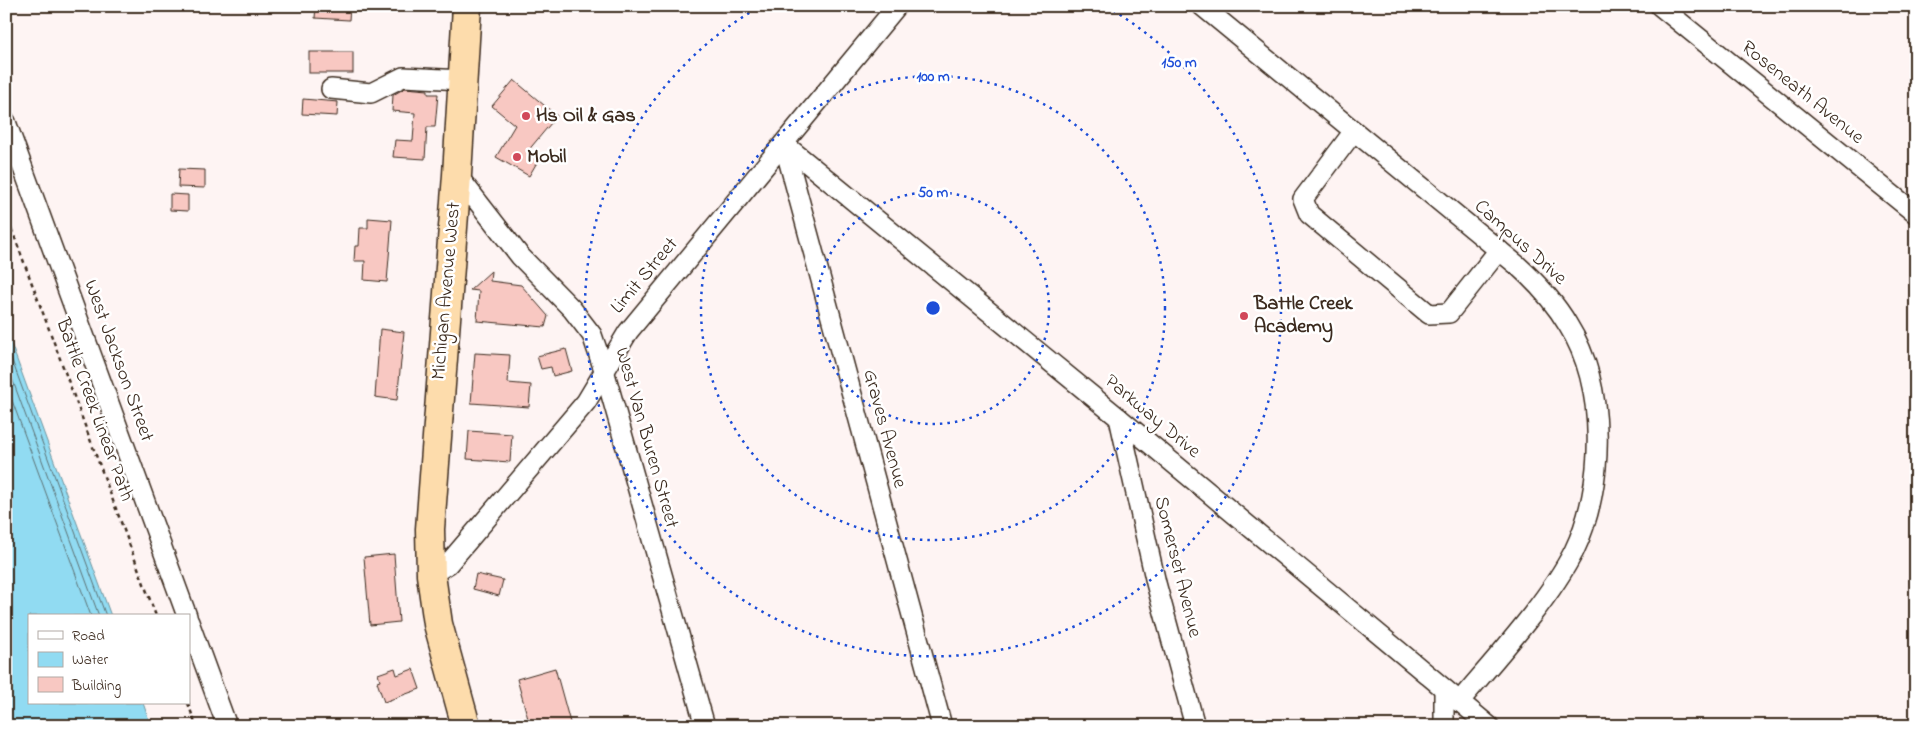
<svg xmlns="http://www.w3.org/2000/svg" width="1922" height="732" font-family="'Indie Flower',sans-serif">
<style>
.water{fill:#91dbf2;stroke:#6f949d}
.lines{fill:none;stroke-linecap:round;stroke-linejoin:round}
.shore{stroke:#5d7173;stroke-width:1}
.building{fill:#f8c8c2;stroke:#3b2a1e}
.minor-casing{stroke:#3b2a1e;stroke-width:22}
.highway-casing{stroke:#3b2a1e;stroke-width:31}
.path{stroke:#3b2a1e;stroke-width:2.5;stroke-dasharray:4 4;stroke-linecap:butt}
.minor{stroke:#fff;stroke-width:19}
.highway{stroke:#fddcac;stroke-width:28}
.ring{fill:none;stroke:#1d4ed8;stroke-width:2.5;stroke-dasharray:2.5 5}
.poi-dot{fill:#d1495b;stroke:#fff;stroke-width:2}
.labels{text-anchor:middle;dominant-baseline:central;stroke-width:5;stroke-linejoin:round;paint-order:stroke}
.street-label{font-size:20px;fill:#3b2a1e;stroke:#fff}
.poi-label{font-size:20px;font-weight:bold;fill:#3b2a1e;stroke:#fff;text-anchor:start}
.centre{fill:#1d4ed8;stroke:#fff;stroke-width:2.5}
.ring-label{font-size:15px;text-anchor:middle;font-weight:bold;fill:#1d4ed8;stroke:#fff;stroke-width:5;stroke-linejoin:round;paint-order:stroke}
</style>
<rect width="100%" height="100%" fill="#fef4f3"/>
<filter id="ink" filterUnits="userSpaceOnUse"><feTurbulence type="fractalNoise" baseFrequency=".02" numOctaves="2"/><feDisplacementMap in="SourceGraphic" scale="10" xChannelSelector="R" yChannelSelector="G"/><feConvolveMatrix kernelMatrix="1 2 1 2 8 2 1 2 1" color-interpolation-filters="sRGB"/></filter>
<g filter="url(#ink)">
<!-- water -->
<path class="water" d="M6,330L111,616H29V703H143L151,726H6Z"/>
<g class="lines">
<!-- shore -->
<g class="shore">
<path d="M6,344L106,616"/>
<path d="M6,362L99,616"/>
<path d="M6,384L91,616"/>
</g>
</g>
<!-- building -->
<g class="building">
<path d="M316,6H350L349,20L315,18Z"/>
<rect x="309" y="52" width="44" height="21"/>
<path d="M514,80L557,116L527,152L539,159L529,176L496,157L515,125L492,106Z"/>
<path d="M405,88L428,90V94H438L435,127H427L425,159L393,157L395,140L413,141L415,113L392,111L393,95Z"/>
<path d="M303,99L338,102L337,116L302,114Z"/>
<path d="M179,169L205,170V188L178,187Z"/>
<path d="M170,194L188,195V211L170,210Z"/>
<path d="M368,218L392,220L387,282L364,280L365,261H354L355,246H359L360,228H368Z"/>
<path d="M491,271L490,281L521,285L548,316L545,327L477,321L479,291L470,290Z"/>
<path d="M380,329L404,332L397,400L375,397Z"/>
<path d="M566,349L572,371L553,376L551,367L541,369L537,356Z"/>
<path d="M475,353L510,355L508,383L531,385L529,407L471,403Z"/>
<path d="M469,431L512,434L510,462L467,459Z"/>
<path d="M394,554L399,622L370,625L364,557Z"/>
<path d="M476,574L503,580L499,596L473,589Z"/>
<path d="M395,668L397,675L413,669L420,689L384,702L377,682L380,681L378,674Z"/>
<path d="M555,668L571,726H530L517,679Z"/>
</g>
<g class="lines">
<!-- minor casing -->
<g class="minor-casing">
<g id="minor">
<path d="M1202,6L1517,265C1537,283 1554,301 1568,325C1607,387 1605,487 1574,551C1548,602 1496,658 1459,702"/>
<path d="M1660,6L1916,214"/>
<path d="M331,89L371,93L403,77L463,80"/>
<path d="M6,122L187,616"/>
<path d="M1354,131L1303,199L1309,214L1429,314L1449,313L1499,250"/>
<path d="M784,144L1119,418L1489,726"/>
<path d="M784,144L942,726"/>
<path d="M457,175L520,256L572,309L592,335L604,370L705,726"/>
<path d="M1119,418L1156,583L1195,726"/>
<path d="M431,575L448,564L586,402L628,332L897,6"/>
<path d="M189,622L227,726"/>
<path d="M1444,689V726"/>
</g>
</g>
<!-- highway casing -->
<g class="highway-casing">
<path id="highway" d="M466,726L438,624L431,575L430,529L457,175L467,6"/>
</g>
<!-- path -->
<g class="path">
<path d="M6,214L156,616"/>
<path d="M188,703L196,726"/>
</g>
<!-- minor -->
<use href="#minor" class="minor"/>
<!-- highway -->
<use href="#highway" class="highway"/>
</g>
</g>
<!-- distance rings -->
<g class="ring">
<circle cx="933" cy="308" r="116"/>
<circle cx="933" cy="308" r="232"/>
<path d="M1107 7A348 348 0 1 1 759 7"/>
</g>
<!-- markers -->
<g class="poi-dot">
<circle cx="526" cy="116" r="5"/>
<circle cx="517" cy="157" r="5"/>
<circle cx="1244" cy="316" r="5"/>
</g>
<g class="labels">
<!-- street labels -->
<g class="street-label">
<text transform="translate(1802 93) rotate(39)">Roseneath Avenue</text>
<text transform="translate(1520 243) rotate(42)">Campus Drive</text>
<text transform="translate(645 276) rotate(-50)">Limit Street</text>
<text transform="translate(447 291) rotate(-85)">Michigan Avenue West</text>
<text transform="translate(118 361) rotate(70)">West Jackson Street</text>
<text transform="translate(94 410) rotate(70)">Battle Creek Linear Path</text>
<text transform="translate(1152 417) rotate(40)">Parkway Drive</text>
<text transform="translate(884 429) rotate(75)">Graves Avenue</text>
<text transform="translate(646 438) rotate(74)">West Van Buren Street</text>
<text transform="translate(1177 567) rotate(76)">Somerset Avenue</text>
</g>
<!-- poi labels -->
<g class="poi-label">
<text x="536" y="116">Hs Oil &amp; Gas</text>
<text x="527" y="157">Mobil</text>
<text x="1254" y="304">Battle Creek<tspan x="1254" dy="23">Academy</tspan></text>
</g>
</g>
<circle cx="933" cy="308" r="8" class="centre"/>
<g class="ring-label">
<text x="1179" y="67">150 m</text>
<text x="933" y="81">100 m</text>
<text x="933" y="197">50 m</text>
</g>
<!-- margin -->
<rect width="1922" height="732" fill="none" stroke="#fff" stroke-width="25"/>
<rect x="12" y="12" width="1897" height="707" fill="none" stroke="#3b2a1e" stroke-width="2" filter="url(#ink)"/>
<!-- legend -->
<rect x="28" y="614" width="162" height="90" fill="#ffffff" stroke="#b1aaa5"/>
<rect x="38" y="631" width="25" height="8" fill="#ffffff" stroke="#b1aaa5"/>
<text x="72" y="640" font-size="15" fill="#3b2a1e">Road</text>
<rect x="38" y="652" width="25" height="15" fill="#91dbf2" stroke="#b1aaa5"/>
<text x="72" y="664" font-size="15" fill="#3b2a1e">Water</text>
<rect x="38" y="677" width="25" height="15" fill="#f8c8c2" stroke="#b1aaa5"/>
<text x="72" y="690" font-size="15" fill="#3b2a1e">Building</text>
</svg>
